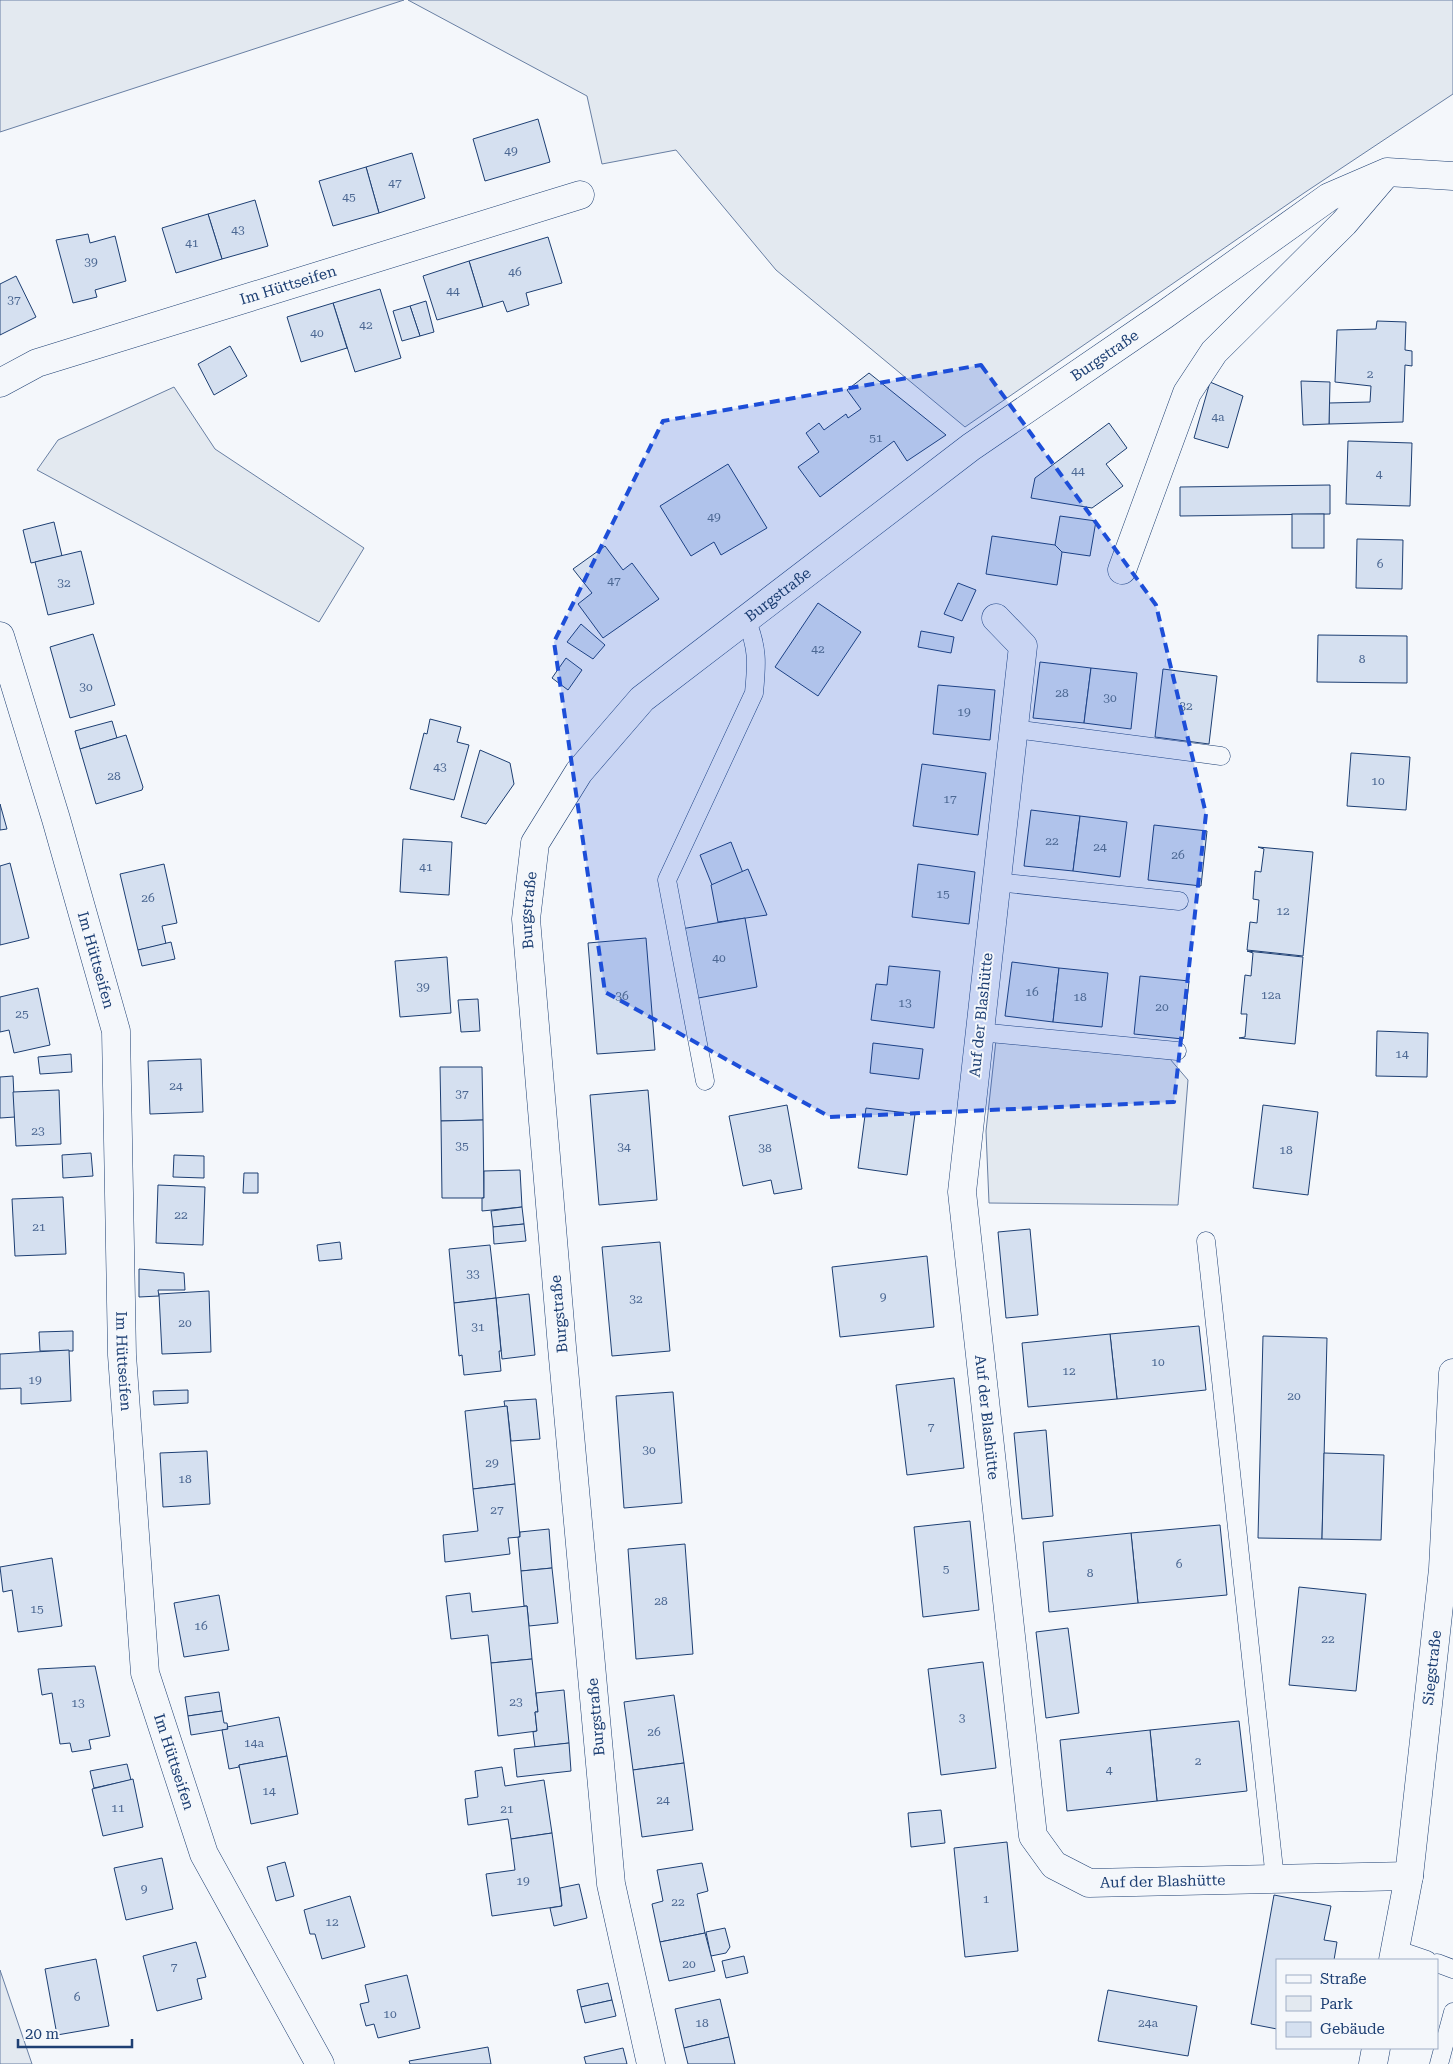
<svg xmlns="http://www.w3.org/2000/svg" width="1453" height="2064" font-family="'Roboto Serif',serif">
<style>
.green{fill:#e3e9f0;stroke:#687fa3}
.building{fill:#d5e0f0;stroke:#1d3f73}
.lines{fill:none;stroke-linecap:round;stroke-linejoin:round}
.lane-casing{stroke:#1d3f73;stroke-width:19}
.street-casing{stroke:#1d3f73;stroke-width:29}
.secondary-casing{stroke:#1d3f73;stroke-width:29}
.lane{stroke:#f4f7fb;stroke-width:18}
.street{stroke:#f4f7fb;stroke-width:28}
.secondary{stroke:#f4f7fb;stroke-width:28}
.marked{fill:#1d4ed8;fill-opacity:0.2;stroke:#1d4ed8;stroke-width:4;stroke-dasharray:10 6;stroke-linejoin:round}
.labels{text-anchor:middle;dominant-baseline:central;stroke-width:4;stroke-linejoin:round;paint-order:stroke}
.number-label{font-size:12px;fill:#4b6792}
.street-label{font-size:15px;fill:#1d3f73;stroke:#f4f7fb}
</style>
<rect width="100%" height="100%" fill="#f4f7fb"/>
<!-- green -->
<g class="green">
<path d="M0,0H404L0,132Z"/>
<path d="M408,0H1453V94L1304,193L965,427L776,270L676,150L602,164L587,96Z"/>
<path d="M174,387L215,449L364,548L319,622L37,470L58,440Z"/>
<path d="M996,1040L1170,1059L1188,1080L1178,1205L989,1203L986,1131Z"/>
<path d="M0,1970L32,2064H0Z"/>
</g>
<!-- building -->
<g class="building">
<path d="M538,119L550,162L485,181L473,139Z"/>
<path d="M412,153L425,198L379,213L366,167Z"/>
<path d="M366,167L379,213L333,226L319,181Z"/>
<path d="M255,200L268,246L222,259L208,214Z"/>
<path d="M208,214L222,259L176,273L162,228Z"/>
<path d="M88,234L90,243L115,236L126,281L95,290L97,297L73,303L56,240Z"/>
<path d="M548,237L562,283L526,293L529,305L507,312L503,301L483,307L469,261Z"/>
<path d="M469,261L483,307L437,320L423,276Z"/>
<path d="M16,276L36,317L0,335V284Z"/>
<path d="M380,289L401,358L355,372L333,303Z"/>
<path d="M426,301L434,332L420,336L410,306Z"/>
<path d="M333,303L347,348L301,362L287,317Z"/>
<path d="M410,306L420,336L402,341L393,311Z"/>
<path d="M1377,321L1406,322L1405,350L1412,351V366L1405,365L1403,422L1329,424V403L1370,402L1371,386L1335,382L1337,330L1376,329Z"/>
<path d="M230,346L247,376L214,395L198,364Z"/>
<path d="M869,373L946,435L907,461L894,441L820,497L798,467L819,452L806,433L819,423L824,430L846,414L848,418L861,409L847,390Z"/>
<path d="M1301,381L1330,382L1329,424L1303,425Z"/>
<path d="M1210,382L1243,396L1228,448L1194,438Z"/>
<path d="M1109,423L1127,448L1106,464L1123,486L1092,508L1031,498L1035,478Z"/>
<path d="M1348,441L1412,443L1410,506L1346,504Z"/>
<path d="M728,464L767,528L721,555L714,542L691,556L660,506Z"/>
<path d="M1330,485V514L1180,516V487Z"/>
<rect x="1292" y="514" width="32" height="34"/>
<path d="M1060,516L1096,521L1090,556L1062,552L1055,545Z"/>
<path d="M54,522L62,556L31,563L23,530Z"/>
<path d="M992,536L1055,545L1062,552L1057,585L986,574Z"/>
<path d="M1357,539L1403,540L1402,589L1356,588Z"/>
<path d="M605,546L623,570L632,563L659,599L603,638L578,604L592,593L573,569Z"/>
<path d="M81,551L94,604L48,615L35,562Z"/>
<path d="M958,583L976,590L962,621L944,614Z"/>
<path d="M818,603L861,632L818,696L775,667Z"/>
<path d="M581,624L605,645L593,659L567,642Z"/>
<path d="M921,631L954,637L951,653L918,647Z"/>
<path d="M93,634L115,705L70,718L50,647Z"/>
<path d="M1318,635L1407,636V683L1317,682Z"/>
<path d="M566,658L582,670L568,690L552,678Z"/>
<path d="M1040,662L1091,668L1084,723L1033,718Z"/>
<path d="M1091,668L1137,673L1131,729L1084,723Z"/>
<path d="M1163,669L1217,676L1209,744L1155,737Z"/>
<path d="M938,685L995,690L990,740L933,734Z"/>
<path d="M430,719L461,727L457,742L469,745L454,800L410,789L424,733L427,734Z"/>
<path d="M112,721L117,738L80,749L75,731Z"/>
<path d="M126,735L143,787L142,790L96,804L80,749Z"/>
<path d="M480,750L510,763L514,784L486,824L461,817Z"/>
<path d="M1351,753L1410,757L1406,810L1347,806Z"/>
<path d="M922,764L986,773L978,835L913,826Z"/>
<path d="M0,804L7,829L0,830Z"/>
<path d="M1031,810L1080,816L1073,871L1024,866Z"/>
<path d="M1080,816L1127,822L1120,877L1073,871Z"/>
<path d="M1154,825L1207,831L1201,886L1148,880Z"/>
<path d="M403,839L452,842L449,895L400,892Z"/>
<path d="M731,842L743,873L712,885L700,855Z"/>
<path d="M1258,847L1313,852L1303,956L1247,950L1250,922L1257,923L1259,900L1253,899L1255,871L1261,872L1264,849Z"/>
<path d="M10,863L29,938L0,945V866Z"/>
<path d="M164,864L177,923L162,926L166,944L138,950L120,874Z"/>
<path d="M918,864L975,872L969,924L912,917Z"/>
<path d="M748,869L767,915L718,922L711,885Z"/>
<path d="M745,918L757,987L693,999L681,929Z"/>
<path d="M646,938L655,1050L597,1054L588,943Z"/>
<path d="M171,942L175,959L142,966L138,950Z"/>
<path d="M1247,951L1303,957L1295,1044L1239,1038L1245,1037L1247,1014H1241L1245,975L1251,976L1253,953Z"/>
<path d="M447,957L451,1013L400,1017L395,961Z"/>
<path d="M1012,962L1059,968L1053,1022L1005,1016Z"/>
<path d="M889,966L940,971L934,1028L871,1020L876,984L887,985Z"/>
<path d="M1059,968L1108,973L1102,1027L1053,1022Z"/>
<path d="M1140,976L1189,981L1183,1039L1134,1034Z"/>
<path d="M38,988L50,1045L14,1053L9,1030L0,1032V997Z"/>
<path d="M478,999L480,1031L461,1032L458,1000Z"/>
<path d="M1377,1031L1428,1033L1427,1077L1376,1076Z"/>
<path d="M873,1043L923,1049L919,1079L870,1073Z"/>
<path d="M71,1054L72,1072L40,1074L38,1057Z"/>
<path d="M201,1059L203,1112L150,1114L148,1061Z"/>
<path d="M440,1067H482L483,1120L441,1121Z"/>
<path d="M13,1076L15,1117L0,1118V1077Z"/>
<path d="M59,1090L61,1144L16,1146L13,1092Z"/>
<path d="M648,1090L657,1200L599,1205L590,1095Z"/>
<path d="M787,1105L802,1189L774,1194L771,1180L743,1186L729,1116Z"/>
<path d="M1263,1105L1318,1112L1308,1195L1253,1188Z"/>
<path d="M866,1108L915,1114L907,1175L858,1168Z"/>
<path d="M483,1120L484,1198H442L441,1121Z"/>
<path d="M91,1153L93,1176L63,1178L62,1155Z"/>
<path d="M174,1155L204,1156V1178L173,1177Z"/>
<path d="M520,1170L522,1207L482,1211V1198H484V1171Z"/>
<path d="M244,1173H258V1193H243Z"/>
<path d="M158,1185L205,1187L203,1245L156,1243Z"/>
<path d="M63,1197L66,1254L15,1256L12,1199Z"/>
<path d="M522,1207L524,1224L493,1227L491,1211Z"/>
<path d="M524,1224L526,1241L494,1244L493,1227Z"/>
<path d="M1030,1229L1038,1315L1006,1318L998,1232Z"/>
<path d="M340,1242L342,1259L319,1261L317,1245Z"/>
<path d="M660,1242L670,1351L612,1356L602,1247Z"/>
<path d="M490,1245L496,1298L454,1303L449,1249Z"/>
<path d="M927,1256L934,1327L840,1337L832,1267Z"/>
<path d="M139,1269L184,1273L185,1290H158L159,1296L139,1297Z"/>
<path d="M209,1291L211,1352L162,1354L159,1294Z"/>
<path d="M529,1294L535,1355L502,1359L496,1298Z"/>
<path d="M496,1298L501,1351H499L501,1371L464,1375L462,1355L459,1356L454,1303Z"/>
<path d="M1199,1326L1206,1390L1117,1399L1110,1334Z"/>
<path d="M73,1331V1351H40L39,1332Z"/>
<path d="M1110,1334L1117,1399L1028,1407L1022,1343Z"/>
<path d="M1263,1336L1327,1338L1322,1539L1258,1538Z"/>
<path d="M69,1350L71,1401L21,1404V1388L0,1389V1354Z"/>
<path d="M954,1378L964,1468L907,1475L896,1385Z"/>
<path d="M188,1390V1403L154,1405L153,1391Z"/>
<path d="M673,1392L682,1503L624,1508L616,1396Z"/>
<path d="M536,1399L540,1439L511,1441L507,1406L505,1407L504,1401Z"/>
<path d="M507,1406L515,1484L473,1489L465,1411Z"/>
<path d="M1046,1430L1053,1516L1022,1519L1014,1433Z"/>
<path d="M207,1451L210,1504L163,1507L160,1453Z"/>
<path d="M1324,1453L1384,1455L1381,1540L1322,1539Z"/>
<path d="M515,1484L520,1537L508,1538L510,1554L445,1562L443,1535L478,1531L473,1489Z"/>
<path d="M970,1521L979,1610L923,1617L914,1527Z"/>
<path d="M1220,1525L1227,1595L1138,1603L1131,1533Z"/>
<path d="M549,1529L552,1568L521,1571L518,1537H520V1532Z"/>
<path d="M1131,1533L1138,1603L1049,1612L1043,1542Z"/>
<path d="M685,1544L693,1654L636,1659L628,1549Z"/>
<path d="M52,1558L62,1626L18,1632L12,1590L3,1592L0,1567Z"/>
<path d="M552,1568L558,1623L529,1626L527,1606H524L521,1571Z"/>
<path d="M1299,1587L1366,1594L1356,1691L1289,1685Z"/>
<path d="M470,1593L472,1612L527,1606L532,1659L491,1663L488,1635L451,1639L446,1596Z"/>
<path d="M219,1595L229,1650L184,1657L174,1603Z"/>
<path d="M1068,1628L1079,1713L1046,1718L1036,1632Z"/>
<path d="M532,1659L538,1712H535L537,1731L498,1736L491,1663Z"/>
<path d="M983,1662L996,1768L941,1775L928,1669Z"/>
<path d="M95,1666L110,1736L89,1740L91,1749L72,1752L70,1743L60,1744L52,1693L42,1695L38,1669Z"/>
<path d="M564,1690L569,1743L535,1747L533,1732L537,1731L535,1712H538L536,1693Z"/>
<path d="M219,1692L222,1711L188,1716L185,1697Z"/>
<path d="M674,1695L684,1763L633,1770L624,1702Z"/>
<path d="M222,1711L224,1723H227L228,1729L191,1735L188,1716Z"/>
<path d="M279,1717L287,1756L239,1765V1767L229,1769L222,1730L228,1729L227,1727Z"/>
<path d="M1239,1721L1247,1791L1157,1801L1150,1730Z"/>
<path d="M1150,1730L1157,1801L1067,1811L1060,1740Z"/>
<path d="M569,1743L571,1771L517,1777L514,1749Z"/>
<path d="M287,1756L298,1814L251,1824L239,1765Z"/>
<path d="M684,1763L693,1830L642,1837L633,1770Z"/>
<path d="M127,1764L131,1780L94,1788L90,1771Z"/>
<path d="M502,1767L505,1786L544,1780L552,1833L511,1839L508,1819L468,1825L465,1799L478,1797L475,1771Z"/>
<path d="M133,1779L143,1827L103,1836L92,1789Z"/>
<path d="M941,1810L945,1843L911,1847L908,1813Z"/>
<path d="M552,1833L562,1906L492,1916L486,1874L515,1870L511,1839Z"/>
<path d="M1007,1842L1018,1951L965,1957L954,1848Z"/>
<path d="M162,1858L173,1909L126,1920L114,1868Z"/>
<path d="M285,1862L294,1896L276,1901L267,1867Z"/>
<path d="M702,1863L708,1891L697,1894L705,1933L660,1942L652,1904L663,1901L657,1870Z"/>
<path d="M579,1884L587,1918L554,1926L550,1908L562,1906L560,1888Z"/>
<path d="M1274,1895L1331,1906L1324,1940L1337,1942L1334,1960H1277V2029L1251,2024Z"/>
<path d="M350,1896L365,1947L322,1959L315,1934H310L304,1910Z"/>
<path d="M725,1928L730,1947L726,1953L711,1956L706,1932Z"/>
<path d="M705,1933L715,1971L669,1981L660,1942Z"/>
<path d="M196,1942L206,1977L197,1979L202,1999L157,2011L143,1956Z"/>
<path d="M744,1956L748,1973L726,1978L722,1961Z"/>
<path d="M96,1959L109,2026L57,2035L45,1969Z"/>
<path d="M407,1975L420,2028L378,2038L374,2024L366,2026L360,2004L369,2002L365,1985Z"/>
<path d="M608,1983L612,2000L581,2007L577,1990Z"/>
<path d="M1108,1990L1197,2006L1188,2056L1098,2041Z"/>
<path d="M720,1999L729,2037L684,2048L675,2009Z"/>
<path d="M612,2000L616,2016L585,2023L581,2007Z"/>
<path d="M729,2037L735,2064H688L684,2048Z"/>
<path d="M488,2047L491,2064H410L409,2061Z"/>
<path d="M623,2048L627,2064H586L584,2057Z"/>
</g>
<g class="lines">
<!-- lane casing -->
<g class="lane-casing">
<g id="lane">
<path d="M1014,729L1221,756"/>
<path d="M996,882L1179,901"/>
<path d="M979,1032L1177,1051"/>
<path d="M705,1081L667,880L754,693C757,663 758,648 746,619"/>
<path d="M1206,1241L1275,1879"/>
<path d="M1395,1949L1427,1960"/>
<path d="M1437,1963L1453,1969"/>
<path d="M1439,2064L1453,2012"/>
</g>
</g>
<!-- street casing -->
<g class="street-casing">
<g id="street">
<path id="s1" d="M0,383L37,363L580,195"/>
<path d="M1122,570L1187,393L1214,352L1344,223L1384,176"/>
<path id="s2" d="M996,618L1023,646L962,1192L1033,1836L1054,1865L1089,1883L1409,1876"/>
<path id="s3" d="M0,636L56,819L116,1031L122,1355L145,1673L204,1854L320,2064"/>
<path id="s4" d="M651,2064L611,1884L562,1347L526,919L535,843L579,772L642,699L971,447L1164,315L1329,197L1387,172L1453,176"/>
</g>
</g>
<!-- secondary casing -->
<g class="secondary-casing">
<g id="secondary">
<path id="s5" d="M1393,1960L1409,1876L1443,1569L1453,1373"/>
<path d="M1373,2064L1376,2048"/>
</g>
</g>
<!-- lane -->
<use href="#lane" class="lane"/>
<!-- street -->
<use href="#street" class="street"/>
<!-- secondary -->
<use href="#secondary" class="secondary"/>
</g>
<!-- marked area -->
<path class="marked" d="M981,365L1156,605L1206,814L1174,1102L830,1117L605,992L554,642L663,421Z"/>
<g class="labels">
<!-- number labels -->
<g class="number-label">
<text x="511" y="151">49</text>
<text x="395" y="183">47</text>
<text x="349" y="197">45</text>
<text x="238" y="230">43</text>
<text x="192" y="243">41</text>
<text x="91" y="262">39</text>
<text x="515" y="272">46</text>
<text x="453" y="291">44</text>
<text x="14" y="300">37</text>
<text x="366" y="325">42</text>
<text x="317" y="333">40</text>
<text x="1370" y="374">2</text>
<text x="1218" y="417">4a</text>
<text x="876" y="438">51</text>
<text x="1078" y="471">44</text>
<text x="1379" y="474">4</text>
<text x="714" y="517">49</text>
<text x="1380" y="564">6</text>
<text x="614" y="581">47</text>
<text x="64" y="583">32</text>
<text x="818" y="649">42</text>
<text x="1362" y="659">8</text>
<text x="86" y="687">30</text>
<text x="1062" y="693">28</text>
<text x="1110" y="698">30</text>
<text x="1186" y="706">32</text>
<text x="964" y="712">19</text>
<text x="440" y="767">43</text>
<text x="114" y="776">28</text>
<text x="1378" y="781">10</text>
<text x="950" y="799">17</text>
<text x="1052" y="841">22</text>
<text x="1100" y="847">24</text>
<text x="1178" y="855">26</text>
<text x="426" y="867">41</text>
<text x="943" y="894">15</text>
<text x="148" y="898">26</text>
<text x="1283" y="911">12</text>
<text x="719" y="958">40</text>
<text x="423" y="987">39</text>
<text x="1032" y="992">16</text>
<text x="1271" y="995">12a</text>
<text x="622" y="996">36</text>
<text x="1080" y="997">18</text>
<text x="905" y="1003">13</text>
<text x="1162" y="1007">20</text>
<text x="22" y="1014">25</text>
<text x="1402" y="1054">14</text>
<text x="176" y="1086">24</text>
<text x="462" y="1094">37</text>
<text x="38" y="1131">23</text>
<text x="462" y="1146">35</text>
<text x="624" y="1147">34</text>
<text x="765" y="1148">38</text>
<text x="1286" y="1150">18</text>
<text x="181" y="1215">22</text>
<text x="39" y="1227">21</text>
<text x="473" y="1274">33</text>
<text x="883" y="1297">9</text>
<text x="636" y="1299">32</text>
<text x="185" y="1323">20</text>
<text x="478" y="1327">31</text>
<text x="1158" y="1362">10</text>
<text x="1069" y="1371">12</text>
<text x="35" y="1380">19</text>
<text x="1294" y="1396">20</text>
<text x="931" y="1427">7</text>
<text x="649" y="1450">30</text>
<text x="492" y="1463">29</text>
<text x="185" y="1479">18</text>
<text x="497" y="1510">27</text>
<text x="1179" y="1564">6</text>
<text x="946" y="1569">5</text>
<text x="1090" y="1573">8</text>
<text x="661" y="1601">28</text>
<text x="37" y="1609">15</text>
<text x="201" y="1626">16</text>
<text x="1328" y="1639">22</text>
<text x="516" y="1702">23</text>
<text x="78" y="1703">13</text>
<text x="962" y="1718">3</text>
<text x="654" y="1732">26</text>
<text x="254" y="1743">14a</text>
<text x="1198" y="1761">2</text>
<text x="1109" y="1770">4</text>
<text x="269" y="1791">14</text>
<text x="663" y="1800">24</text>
<text x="118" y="1808">11</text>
<text x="507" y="1809">21</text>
<text x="523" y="1881">19</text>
<text x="144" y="1889">9</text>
<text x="986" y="1899">1</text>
<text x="678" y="1902">22</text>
<text x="332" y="1922">12</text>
<text x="689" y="1964">20</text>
<text x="174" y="1967">7</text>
<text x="77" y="1997">6</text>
<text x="390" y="2014">10</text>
<text x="702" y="2023">18</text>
<text x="1148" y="2023">24a</text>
</g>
<!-- street labels -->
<g class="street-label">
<text stroke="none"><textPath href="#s1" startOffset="305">Im Hüttseifen</textPath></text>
<text stroke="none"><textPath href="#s4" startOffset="1986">Burgstraße</textPath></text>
<text stroke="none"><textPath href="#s4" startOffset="1581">Burgstraße</textPath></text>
<text stroke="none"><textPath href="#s4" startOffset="1162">Burgstraße</textPath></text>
<text stroke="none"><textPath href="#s3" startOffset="338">Im Hüttseifen</textPath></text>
<text transform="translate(981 1015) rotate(-84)">Auf der Blashütte</text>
<text transform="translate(559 1314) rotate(-95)">Burgstraße</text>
<text stroke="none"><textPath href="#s3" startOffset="742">Im Hüttseifen</textPath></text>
<text stroke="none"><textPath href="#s2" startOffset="815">Auf der Blashütte</textPath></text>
<text stroke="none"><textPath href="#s5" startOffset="295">Siegstraße</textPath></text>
<text transform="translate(596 1717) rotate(-95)">Burgstraße</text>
<text stroke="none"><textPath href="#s3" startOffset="1148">Im Hüttseifen</textPath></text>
<text stroke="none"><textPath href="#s2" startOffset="1385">Auf der Blashütte</textPath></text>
</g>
</g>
<!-- legend -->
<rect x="1276" y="1959" width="162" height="90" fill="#f4f7fb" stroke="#9eadc5"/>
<rect x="1286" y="1975" width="25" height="8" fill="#f4f7fb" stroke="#9eadc5"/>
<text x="1320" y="1984" font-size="15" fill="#1d3f73">Straße</text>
<rect x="1286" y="1996" width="25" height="15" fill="#e3e9f0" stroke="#9eadc5"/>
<text x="1320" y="2009" font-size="15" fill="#1d3f73">Park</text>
<rect x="1286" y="2022" width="25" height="15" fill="#d5e0f0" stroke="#9eadc5"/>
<text x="1320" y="2034" font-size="15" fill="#1d3f73">Gebäude</text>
<!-- scale -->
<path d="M18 2039v8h114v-8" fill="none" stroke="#1d3f73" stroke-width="2.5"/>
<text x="25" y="2039" font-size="15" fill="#1d3f73" stroke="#f4f7fb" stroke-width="4" paint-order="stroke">20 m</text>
</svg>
